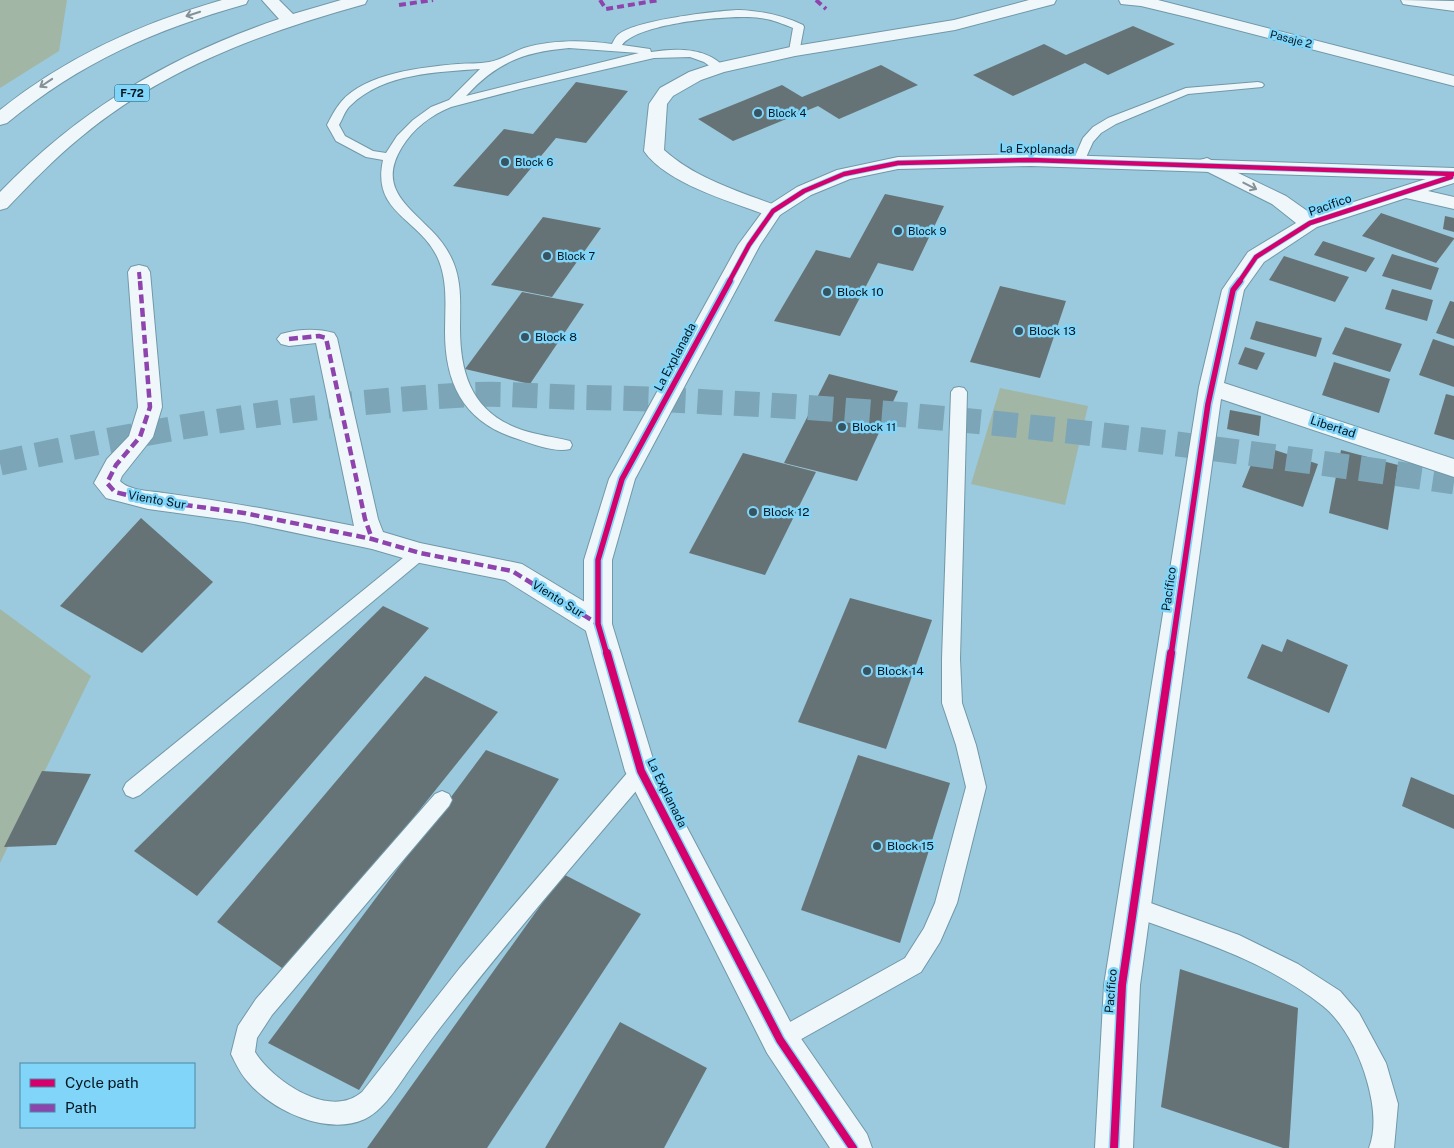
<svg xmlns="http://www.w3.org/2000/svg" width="1454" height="1148" font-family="'Public Sans',sans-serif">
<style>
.green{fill:#a2b6a6}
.building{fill:#667376}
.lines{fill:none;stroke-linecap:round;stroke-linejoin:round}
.highway-tunnel{stroke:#7ca6b8;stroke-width:25;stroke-dasharray:25 12;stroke-linecap:butt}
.lane-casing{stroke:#7198a8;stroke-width:2}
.street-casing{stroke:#7198a8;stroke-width:2}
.secondary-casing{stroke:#7198a8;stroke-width:2}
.primary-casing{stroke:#7198a8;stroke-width:2}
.highway-casing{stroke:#7198a8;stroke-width:2}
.lane{fill:#f0f7fa;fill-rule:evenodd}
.street{fill:#f0f7fa;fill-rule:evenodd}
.secondary{fill:#f0f7fa;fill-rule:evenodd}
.primary{fill:#f0f7fa;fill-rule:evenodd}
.highway{fill:#f0f7fa;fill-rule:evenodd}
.quiet-far1{stroke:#8e44ad;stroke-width:4;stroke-dasharray:7 4;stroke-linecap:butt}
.quiet{stroke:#8e44ad;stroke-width:4.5;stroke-dasharray:9 4.5;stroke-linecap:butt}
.cycleway-far2-casing{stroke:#80d5f9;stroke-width:6}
.cycleway-far1-casing{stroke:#80d5f9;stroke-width:9}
.cycleway-casing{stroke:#80d5f9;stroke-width:11}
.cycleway-far2{stroke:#d6006c;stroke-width:4.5}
.cycleway-far1{stroke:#d6006c;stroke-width:5.5}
.cycleway{stroke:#d6006c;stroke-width:8}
.oneway{stroke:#849197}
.poi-dot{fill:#365462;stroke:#80d5f9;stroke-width:2}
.labels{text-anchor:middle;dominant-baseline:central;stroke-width:5;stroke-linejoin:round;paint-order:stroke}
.far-street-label{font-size:11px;fill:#00151f;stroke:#80d5f9}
.shield{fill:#80d5f9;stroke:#264f60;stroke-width:1}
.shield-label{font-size:11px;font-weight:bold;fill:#00151f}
.far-poi-label{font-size:11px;fill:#00151f;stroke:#80d5f9;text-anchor:start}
.street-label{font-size:12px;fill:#00151f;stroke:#80d5f9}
.poi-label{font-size:12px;fill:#00151f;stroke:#80d5f9;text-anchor:start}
</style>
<rect width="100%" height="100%" fill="#9bcade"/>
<!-- green -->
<g class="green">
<path d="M0,0H67L59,51L0,88Z"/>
<path d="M1000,388L1088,406L1065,505L971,484Z"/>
<path d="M0,609L91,676L0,863Z"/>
</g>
<!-- building -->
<g class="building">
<path d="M1133,26L1175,44L1108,75L1085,63L1013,96L973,75L1044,44L1066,55Z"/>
<path d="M881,65L918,85L839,119L818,106L733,141L698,119L782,85L802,97Z"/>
<path d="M576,82L628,91L586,143L556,138L508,196L453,186L504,129L533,134Z"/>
<path d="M885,194L944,206L913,271L878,263L840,336L774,321L816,250L850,258Z"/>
<path d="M1381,213L1454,238V239L1436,263L1362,236Z"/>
<path d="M1445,216L1454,218V232L1443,229Z"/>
<path d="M543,217L601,228L552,297L491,285Z"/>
<path d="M1323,241L1375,258L1366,272L1314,255Z"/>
<path d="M1392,254L1439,268L1431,290L1382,276Z"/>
<path d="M1284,256L1349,277L1335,302L1269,280Z"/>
<path d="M1000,286L1066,301L1040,378L970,362Z"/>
<path d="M1392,289L1433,300L1427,321L1385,309Z"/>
<path d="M522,292L584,304L530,384L465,369Z"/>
<path d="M1450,301L1454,302V339L1436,333Z"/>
<path d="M1256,321L1322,338L1316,357L1250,339Z"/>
<path d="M1345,327L1402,344L1390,372L1332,354Z"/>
<path d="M1433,339L1454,346V387L1419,375Z"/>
<path d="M1245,347L1265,353L1257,370L1238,364Z"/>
<path d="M1334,362L1390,379L1379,413L1322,395Z"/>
<path d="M829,374L898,391L857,481L784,463Z"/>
<path d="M1446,394L1454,396V440L1434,434Z"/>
<path d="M1230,410L1261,416L1259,436L1227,429Z"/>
<path d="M1259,445L1318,464L1303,507L1242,487Z"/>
<path d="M1341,450L1398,465L1388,530L1329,513Z"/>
<path d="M743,453L816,472L765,575L689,553Z"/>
<path d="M141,518L213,582L142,653L60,606Z"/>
<path d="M850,598L932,620L886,749L798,722Z"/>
<path d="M383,606L429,628L197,896L134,851Z"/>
<path d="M1287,639L1348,665L1329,713L1247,678L1262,644L1282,652Z"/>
<path d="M425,676L498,712L289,973L217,922Z"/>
<path d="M486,750L559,779L359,1090L268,1043Z"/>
<path d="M858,755L950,783L900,943L801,910Z"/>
<path d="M42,771L91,774L56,845L4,847Z"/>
<path d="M1411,777L1454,795V829L1402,806Z"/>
<path d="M563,874L641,914L487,1148H367Z"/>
<path d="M1180,969L1298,1008L1289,1148H1283L1161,1107Z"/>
<path d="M620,1022L707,1068L664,1148H545Z"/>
</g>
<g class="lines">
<!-- highway-tunnel -->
<path class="highway-tunnel" d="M0,463C153,429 308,403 465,395C500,393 534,396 568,397C615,398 662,399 708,402C958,413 1207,446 1454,482"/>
<!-- lane casing -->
<g class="lane-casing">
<g id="lane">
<path d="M739,10C762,11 782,15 803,25L804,27L799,53L795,54L789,51L793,28C783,24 772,19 760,18C733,14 638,23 622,45L650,49L651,52C676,48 707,47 725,68L723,70H715L704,62L690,57L654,58L520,89L451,107C431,115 413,129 402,147C378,186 405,204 431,230C441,240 449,251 454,264C462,285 460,307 460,328C460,376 473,413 522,430C537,435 554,437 570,441L572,445L570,449C555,453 532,444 518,439C465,423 445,385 445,332C445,308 448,284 439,261C422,218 371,215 383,160L366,157L336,141L327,125C331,117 335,109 341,102C365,73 423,67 458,64C468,63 479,64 489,62C501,60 513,52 524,48C552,40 583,40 612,44C614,40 616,36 619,34C637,20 714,11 739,10ZM569,48L639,53L466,96C497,62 524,52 569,48ZM480,69L449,100L431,107L413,120L397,136L386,153L373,151L345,136L339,125C343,118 345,110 351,105C384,73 438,72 480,69Z"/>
<path d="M1258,82L1262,83L1264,85L1262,87L1188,94L1116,124L1101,133L1093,142L1083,164L1079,165L1073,161L1083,138L1093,127L1108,118L1186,88Z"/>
<path d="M959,387L964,388L967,392L960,659L962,703L976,745L986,787L957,903L940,942L921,972L780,1051L772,1048L768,1040L772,1032L905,958L924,928L935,903L966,787L956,745L942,703V659L951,392L954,388Z"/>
<path d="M420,547L426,549L429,553L426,557L140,795L133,798L126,795L123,789L126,783L414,549Z"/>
<path d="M641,763L648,765L651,771L648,777C580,857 511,937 447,1019C436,1033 425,1047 415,1062C401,1080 387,1108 365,1119C328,1136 274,1112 249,1083C241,1075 236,1064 231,1054L238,1026L256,999L435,794L442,791L449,794L452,800L449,806L272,1015L257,1038L255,1052C273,1081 330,1120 362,1092L459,969L634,765Z"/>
<path d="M1134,897L1239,935L1298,964L1340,991L1359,1013L1386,1063L1398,1104L1394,1148H1369C1377,1127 1373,1102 1367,1081C1360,1055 1344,1023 1323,1006C1266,960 1193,939 1126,914L1123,907L1126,900Z"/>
</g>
</g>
<!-- street casing -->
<g class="street-casing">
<g id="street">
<path d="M1029,0H1056L1054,4L955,30L795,56L724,72L701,80L673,96L667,104L664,150C696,179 741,192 780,207L783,211L780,215L773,217L766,215C730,201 667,184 644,151L649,104L660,88L689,72L713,64L795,46L954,20Z"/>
<path d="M1119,0H1158L1454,76V86L1191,18L1141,6L1121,4Z"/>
<path d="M1207,158L1286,196L1313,215L1454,170V183L1428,191L1454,197V209L1406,198L1317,227L1264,262L1244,290L1224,383L1454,459V477L1221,399L1140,985L1133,1148H1095L1104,985L1199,387L1222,290L1248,252L1296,223L1272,204L1200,168L1197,164L1200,160Z"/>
<path d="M139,265L147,267L150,272L162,407L153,437L122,476L120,481C129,491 152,491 164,493C228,502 291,513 354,526L316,343L289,346L281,344L277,339L281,334C299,329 316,328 334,333L337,338L378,519L383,532L420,543L522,564L608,616L612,624L608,632L598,635L588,632L505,580L420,563L372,549L244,522L148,509L106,498L94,483L107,459L129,436L138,407L128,272L131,267Z"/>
</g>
</g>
<!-- secondary casing -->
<g class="secondary-casing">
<path id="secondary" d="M1031,154L1454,168V180L1031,166L898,169L850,179L811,195L780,215L760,245L635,479L612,560V624L656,769L793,1027L867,1134L872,1148H830L767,1053L625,771L584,624V560L609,479L738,245L766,207L797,187L837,170L898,157Z"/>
</g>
<!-- primary casing -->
<g class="primary-casing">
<g id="primary">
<path d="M262,0H279L293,14L341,0H367L365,4C264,32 162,69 81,137C54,159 31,183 7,208L0,210V192C80,109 170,56 279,19Z"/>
<path d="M1401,0L1454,1V11L1409,5L1403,4Z"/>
</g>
</g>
<!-- highway casing -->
<g class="highway-casing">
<path id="highway" d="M222,0H248L246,4C154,30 81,62 7,123L0,125V110C66,57 141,23 222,0Z"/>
</g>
<!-- lane -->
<use href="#lane" class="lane"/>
<!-- street -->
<use href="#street" class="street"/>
<!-- secondary -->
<use href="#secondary" class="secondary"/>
<!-- primary -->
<use href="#primary" class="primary"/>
<!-- highway -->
<use href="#highway" class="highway"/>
<!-- quiet-far1 -->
<g class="quiet-far1">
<path d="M600,0L606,9L659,0"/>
<path d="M816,0L826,9"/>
<path d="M399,5L433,0"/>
<path d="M139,272L140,282"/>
</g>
<!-- quiet -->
<g class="quiet">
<path d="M140,281L150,407L140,437L116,465L107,483L115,492L148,500L244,513L372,539L420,553L512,571L598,624"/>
<path d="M289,339L319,336L326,338L365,519L372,539"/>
</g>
<!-- cycleway-far2 casing -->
<g class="cycleway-far2-casing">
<g id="cycleway-far2">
<path d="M729,282L749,245L773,211L804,191L844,174L898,163L1031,160L1454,174"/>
<path d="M1239,282L1256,257L1310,223L1451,177"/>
</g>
</g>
<!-- cycleway-far1 casing -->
<g class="cycleway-far1-casing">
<g id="cycleway-far1">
<path d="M607,655L598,624V560L622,479L730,281"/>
<path d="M1171,655L1208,404L1233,290L1240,281"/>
</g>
</g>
<!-- cycleway casing -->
<g class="cycleway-casing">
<g id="cycleway">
<path d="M607,653L641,771L780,1040L853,1148"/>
<path d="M1114,1148L1122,985L1171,653"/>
</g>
</g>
<!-- cycleway-far2 -->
<use href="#cycleway-far2" class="cycleway-far2"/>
<!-- cycleway-far1 -->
<use href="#cycleway-far1" class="cycleway-far1"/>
<!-- cycleway -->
<use href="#cycleway" class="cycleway"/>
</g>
<!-- one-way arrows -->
<defs><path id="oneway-shaft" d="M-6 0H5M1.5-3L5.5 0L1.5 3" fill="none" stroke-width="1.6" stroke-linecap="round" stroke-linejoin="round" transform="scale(1.25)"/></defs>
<g class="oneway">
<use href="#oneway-shaft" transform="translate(193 14) rotate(162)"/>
<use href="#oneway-shaft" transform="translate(46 83) rotate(146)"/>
<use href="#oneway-shaft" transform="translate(1250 186) rotate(27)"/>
</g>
<!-- markers -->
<g class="poi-dot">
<circle cx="758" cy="113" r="5"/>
<circle cx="505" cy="162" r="5"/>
<circle cx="898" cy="231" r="5"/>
<circle cx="547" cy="256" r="5"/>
<circle cx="827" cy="292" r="5"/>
<circle cx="1019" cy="331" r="5"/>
<circle cx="525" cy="337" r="5"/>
<circle cx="842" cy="427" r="5"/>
<circle cx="753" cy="512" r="5"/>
<circle cx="867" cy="671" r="5"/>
<circle cx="877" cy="846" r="5"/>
</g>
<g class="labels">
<!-- far-street labels -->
<g class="far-street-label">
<text transform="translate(1291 39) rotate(14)">Pasaje 2</text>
</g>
<!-- shield labels -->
<rect class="shield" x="114.5" y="84.5" width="35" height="17" rx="4"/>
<g class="shield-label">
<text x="132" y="93">F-72</text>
</g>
<!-- far-poi labels -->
<g class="far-poi-label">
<text x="768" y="113">Block 4</text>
<text x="515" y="162">Block 6</text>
<text x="908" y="231">Block 9</text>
<text x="557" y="256">Block 7</text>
</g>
<!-- street labels -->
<g class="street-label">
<text transform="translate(1037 149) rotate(1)">La Explanada</text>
<text transform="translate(1330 205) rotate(-19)">Pacífico</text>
<text transform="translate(675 357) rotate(-62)">La Explanada</text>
<text transform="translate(1333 427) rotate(18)">Libertad</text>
<text transform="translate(157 500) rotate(10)">Viento Sur</text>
<text transform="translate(1169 589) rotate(-82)">Pacífico</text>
<text transform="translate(558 599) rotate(32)">Viento Sur</text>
<text transform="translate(667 793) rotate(64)">La Explanada</text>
<text transform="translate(1111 991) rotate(-85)">Pacífico</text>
</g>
<!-- poi labels -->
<g class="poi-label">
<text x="837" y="292">Block 10</text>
<text x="1029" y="331">Block 13</text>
<text x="535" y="337">Block 8</text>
<text x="852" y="427">Block 11</text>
<text x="763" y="512">Block 12</text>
<text x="877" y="671">Block 14</text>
<text x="887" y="846">Block 15</text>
</g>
</g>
<!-- legend -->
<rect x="20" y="1063" width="175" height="65" fill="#80d5f9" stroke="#4d88a2"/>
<rect x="30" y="1079" width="25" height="8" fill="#d6006c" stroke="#4d88a2"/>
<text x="65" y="1088" font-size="15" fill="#00151f">Cycle path</text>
<rect x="30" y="1104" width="25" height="8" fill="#8e44ad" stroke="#4d88a2"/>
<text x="65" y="1113" font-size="15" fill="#00151f">Path</text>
</svg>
